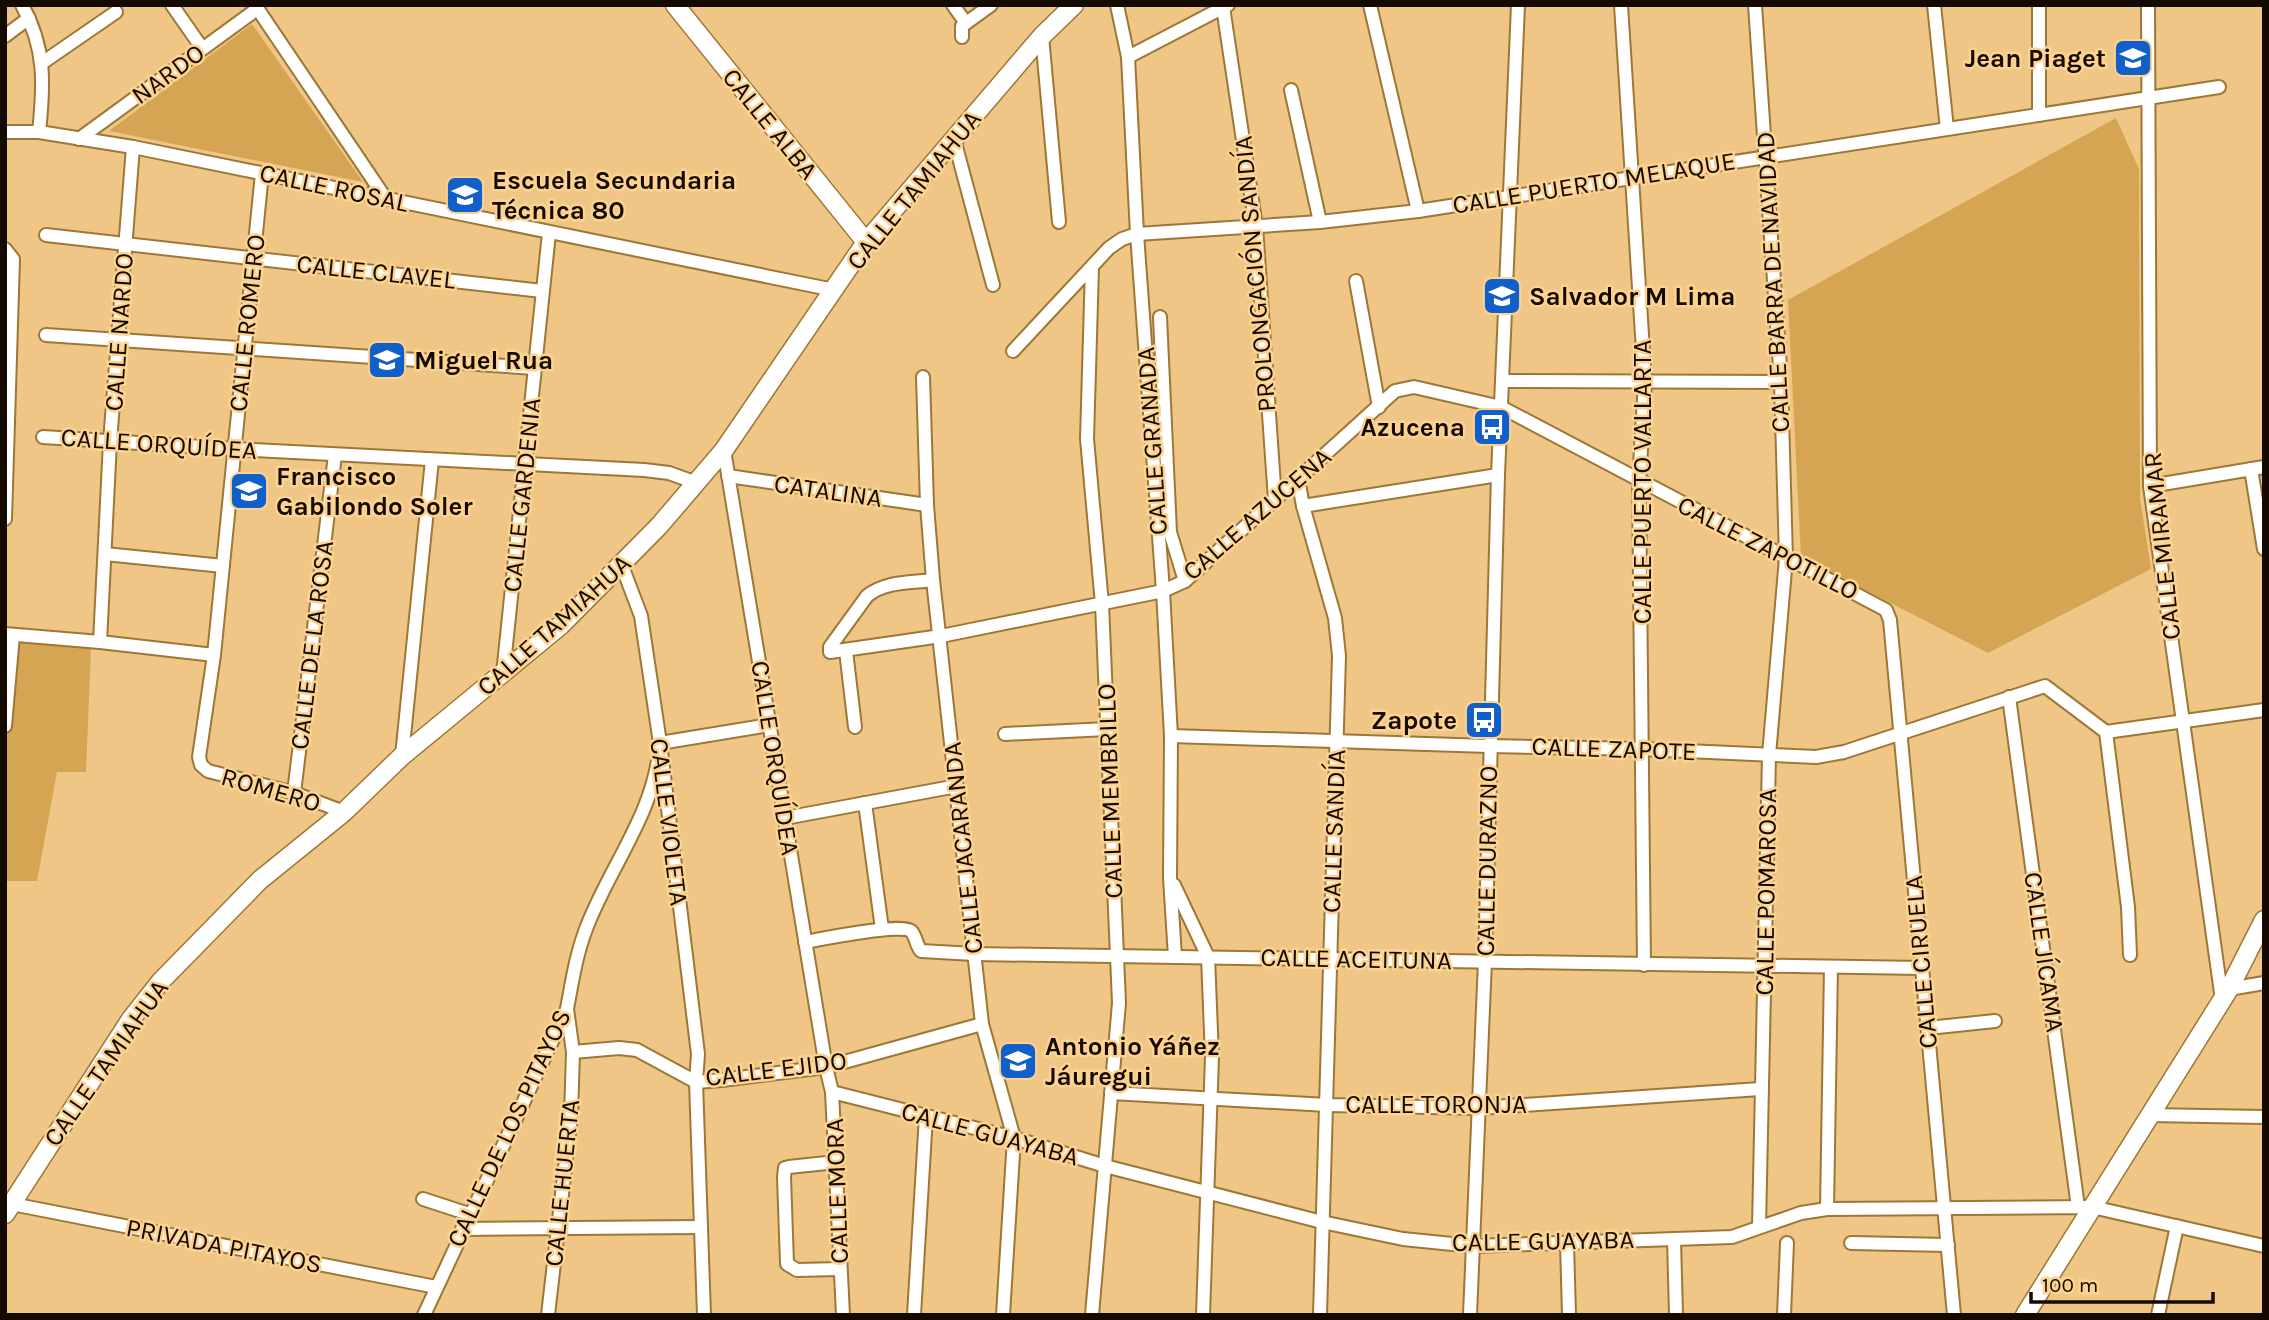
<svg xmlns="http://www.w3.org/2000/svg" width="2269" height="1320" font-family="Karla,sans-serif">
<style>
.green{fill:#d6a554}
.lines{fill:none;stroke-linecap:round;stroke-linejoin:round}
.street-casing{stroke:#9d7736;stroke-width:16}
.secondary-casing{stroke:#9d7736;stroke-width:21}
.street{stroke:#fff;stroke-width:12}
.secondary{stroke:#fff;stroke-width:18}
.labels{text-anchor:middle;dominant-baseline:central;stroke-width:5;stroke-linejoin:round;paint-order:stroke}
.poi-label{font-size:26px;font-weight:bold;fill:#150a00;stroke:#fdd392;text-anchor:start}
.street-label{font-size:26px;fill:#150a00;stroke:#fdd392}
</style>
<rect width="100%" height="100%" fill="#efc685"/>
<!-- green -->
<g class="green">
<path d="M252,24L363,182L109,131Z"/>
<path d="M2116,118L2139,169L2140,498L2151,569L1988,653L1801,557L1788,300Z"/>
<path d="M13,635L91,648L86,772H57L37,881H5V722Z"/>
</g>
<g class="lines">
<!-- street casing -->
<g class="street-casing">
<g id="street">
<path d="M22,5C46,48 44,85 39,132"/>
<path d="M172,5L202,48"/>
<path d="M255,5L386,199"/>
<path d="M953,5L966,23"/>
<path d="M1117,5L1128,57L1137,234L1163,591L1171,736L1170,878L1175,957"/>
<path d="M1370,5L1418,211"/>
<path d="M1621,5L1645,382L1639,482L1644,965"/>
<path d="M1755,5L1781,382L1786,558L1769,755L1759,1227"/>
<path d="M1934,5L1947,129"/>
<path d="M2039,5V115"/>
<path d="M2148,5L2150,486L2222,1000"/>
<path d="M1223,7L1256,227L1275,500"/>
<path d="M5,36L29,18"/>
<path d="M1042,36L1059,222"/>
<path d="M962,37V26L991,5"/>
<path d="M1128,57L1228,5"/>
<path d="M42,63L116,12"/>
<path d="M1291,90L1320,222"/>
<path d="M5,132H39L133,147L834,290"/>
<path d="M79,139L257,9"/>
<path d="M954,139L993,285"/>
<path d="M262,173L214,655L199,757L201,765L208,771L294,793L344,812"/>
<path d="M46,235L542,291"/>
<path d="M5,249L13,259L5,519"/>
<path d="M1092,267L1087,439L1102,604L1119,1003L1092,1315"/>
<path d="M1356,281L1379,407"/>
<path d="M1160,317L1170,532L1185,581"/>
<path d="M46,335L535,368"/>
<path d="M1013,351L1109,248L1122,239L1137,234L1320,222L1418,211L2219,87"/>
<path d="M923,377L927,505L933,580L982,1024L1014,1138L1003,1315"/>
<path d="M1502,381L1781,382"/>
<path d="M43,437L234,449L644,470L669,473L694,482"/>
<path d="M724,450L826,1067L832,1092L843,1315"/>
<path d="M2251,469L2264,549"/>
<path d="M728,476L927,505"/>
<path d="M1298,479L1303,506L1335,618L1339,656L1320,1315"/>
<path d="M2150,486L2264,467"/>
<path d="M1303,506L1498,475"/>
<path d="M105,554L223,566"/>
<path d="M622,566L641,616L660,743L698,1054L696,1082L704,1315"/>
<path d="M933,580C911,583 885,581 867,596L830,647V652L941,636L1163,591L1185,581L1395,391L1414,387L1501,407L1886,610L1890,620L1954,1315"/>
<path d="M5,634L100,642L214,655"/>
<path d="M100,642L110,442L133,147"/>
<path d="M846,651L855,727"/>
<path d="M503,674L549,233"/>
<path d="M2009,697L2078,1207"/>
<path d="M5,726L13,635"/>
<path d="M2106,732L2264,710"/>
<path d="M1005,734L1107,729"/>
<path d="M1171,736L1489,746L1643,749L1816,757L1844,752L2045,686L2106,732L2128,907L2130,955"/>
<path d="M402,756L432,460"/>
<path d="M294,793L335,455"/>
<path d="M865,803L882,929"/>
<path d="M785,818L957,786"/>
<path d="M1174,885L1208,957L1212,1057L1203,1315"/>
<path d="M805,942C821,939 902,923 911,931C916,936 916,945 921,951L974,954L1922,968"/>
<path d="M2229,989L2264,983"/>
<path d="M1928,1028L1995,1021"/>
<path d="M573,1052L619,1048L637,1050L696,1082L722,1080L826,1067L982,1024"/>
<path d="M832,1092L1014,1138L1105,1166L1322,1222L1403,1239L1472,1246L1732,1237L1801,1213L1827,1209L2092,1207L2264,1246"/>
<path d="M1111,1093L1327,1105L1479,1108L1760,1089"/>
<path d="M2148,1115L2264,1117"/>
<path d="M836,1162L789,1167L785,1168L784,1177L787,1264L797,1270L840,1269"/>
<path d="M423,1199L469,1214"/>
<path d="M12,1204L436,1287"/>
<path d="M1827,1209L1831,967"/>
<path d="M462,1229L701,1227"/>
<path d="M1674,1239L1676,1315"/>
<path d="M1567,1243L1569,1315"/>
<path d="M1851,1243L1948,1245"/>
<path d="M424,1315L567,1009C572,982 576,955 586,929C609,867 656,812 660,743L769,725"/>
<path d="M548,1315L571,1116L573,1052L567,1009"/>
<path d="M914,1315L926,1116"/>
<path d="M1470,1315L1485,961L1498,475L1518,5"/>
<path d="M1784,1315L1787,1243"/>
<path d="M2158,1315L2177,1226"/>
</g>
</g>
<!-- secondary casing -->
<g class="secondary-casing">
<g id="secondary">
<path d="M675,5L866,242"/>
<path d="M5,1214L131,1019L161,981L260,880L344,812L402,756L561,625L659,526L724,450L866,242L1042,36L1074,5"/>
<path d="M2025,1315L2229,989L2264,920"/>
</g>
</g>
<!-- street -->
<use href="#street" class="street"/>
<!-- secondary -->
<use href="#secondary" class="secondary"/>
</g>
<!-- icons -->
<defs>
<g id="school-square" transform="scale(2.0125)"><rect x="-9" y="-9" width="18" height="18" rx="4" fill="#1160ca" stroke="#fdd392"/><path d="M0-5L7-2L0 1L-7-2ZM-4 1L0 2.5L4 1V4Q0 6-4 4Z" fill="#fff"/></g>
<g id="bus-square" transform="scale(2.0125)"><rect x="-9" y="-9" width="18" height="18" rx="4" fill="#1160ca" stroke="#fdd392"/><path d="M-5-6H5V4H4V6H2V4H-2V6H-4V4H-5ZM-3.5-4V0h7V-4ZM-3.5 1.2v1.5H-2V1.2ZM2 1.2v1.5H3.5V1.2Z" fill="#fff"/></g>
</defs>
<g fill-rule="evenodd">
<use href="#school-square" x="2133" y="58"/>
<use href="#school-square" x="465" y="195"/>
<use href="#school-square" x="1502" y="296"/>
<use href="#school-square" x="387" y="360"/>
<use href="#bus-square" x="1492" y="427"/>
<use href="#school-square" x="249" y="491"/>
<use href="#bus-square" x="1484" y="720"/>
<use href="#school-square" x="1018" y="1061"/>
</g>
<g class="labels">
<!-- poi labels -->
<g class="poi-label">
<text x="2106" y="58" text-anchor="end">Jean Piaget</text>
<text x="492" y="180">Escuela Secundaria<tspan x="492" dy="30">Técnica 80</tspan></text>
<text x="1529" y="296">Salvador M Lima</text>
<text x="414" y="360">Miguel Rua</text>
<text x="1465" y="427" text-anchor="end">Azucena</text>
<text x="276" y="476">Francisco<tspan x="276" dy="30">Gabilondo Soler</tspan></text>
<text x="1457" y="720" text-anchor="end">Zapote</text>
<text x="1045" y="1046">Antonio Yáñez<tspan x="1045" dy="30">Jáuregui</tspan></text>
</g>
<!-- street labels -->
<g class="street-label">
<text transform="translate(168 74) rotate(-36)">NARDO</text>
<text transform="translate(770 124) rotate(51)">CALLE ALBA</text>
<text transform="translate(1594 183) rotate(-9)">CALLE PUERTO MELAQUE</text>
<text transform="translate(334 188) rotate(12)">CALLE ROSAL</text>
<text transform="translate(914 190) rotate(-51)">CALLE TAMIAHUA</text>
<text transform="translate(376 272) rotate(6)">CALLE CLAVEL</text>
<text transform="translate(1255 274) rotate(-95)">PROLONGACIÓN SANDÍA</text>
<text transform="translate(1773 282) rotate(-93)">CALLE BARRA DE NAVIDAD</text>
<text transform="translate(247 323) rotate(-84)">CALLE ROMERO</text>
<text transform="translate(119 332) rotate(-86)">CALLE NARDO</text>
<text transform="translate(1152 441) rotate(-94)">CALLE GRANADA</text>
<text transform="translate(159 444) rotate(4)">CALLE ORQUÍDEA</text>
<text transform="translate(1642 482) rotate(-90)">CALLE PUERTO VALLARTA</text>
<text transform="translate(828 491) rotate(8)">CATALINA</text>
<text transform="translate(522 495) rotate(-84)">CALLE GARDENIA</text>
<text transform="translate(1257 514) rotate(-41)">CALLE AZUCENA</text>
<text transform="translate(2162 546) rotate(-96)">CALLE MIRAMAR</text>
<text transform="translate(1768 548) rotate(27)">CALLE ZAPOTILLO</text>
<text transform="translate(554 625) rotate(-42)">CALLE TAMIAHUA</text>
<text transform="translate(312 645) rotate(-83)">CALLE DE LA ROSA</text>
<text transform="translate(1614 749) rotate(2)">CALLE ZAPOTE</text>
<text transform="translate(775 758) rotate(81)">CALLE ORQUÍDEA</text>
<text transform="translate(271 790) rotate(16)">ROMERO</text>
<text transform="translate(1110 791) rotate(-92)">CALLE MEMBRILLO</text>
<text transform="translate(669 822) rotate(83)">CALLE VIOLETA</text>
<text transform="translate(1334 831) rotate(-88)">CALLE SANDÍA</text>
<text transform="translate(963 848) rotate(-96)">CALLE JACARANDA</text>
<text transform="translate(1487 861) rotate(-89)">CALLE DURAZNO</text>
<text transform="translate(1766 892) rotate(-89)">CALLE POMAROSA</text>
<text transform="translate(2044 952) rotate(82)">CALLE JÍCAMA</text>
<text transform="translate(1356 959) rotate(1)">CALLE ACEITUNA</text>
<text transform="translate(1921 962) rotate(-95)">CALLE CIRUELA</text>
<text transform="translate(106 1063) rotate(-55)">CALLE TAMIAHUA</text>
<text transform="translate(776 1069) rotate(-7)">CALLE EJIDO</text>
<text x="1436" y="1104">CALLE TORONJA</text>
<text transform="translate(509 1128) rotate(-65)">CALLE DE LOS PITAYOS</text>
<text transform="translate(990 1134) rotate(15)">CALLE GUAYABA</text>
<text transform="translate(562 1183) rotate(-84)">CALLE HUERTA</text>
<text transform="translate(837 1191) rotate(-92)">CALLE MORA</text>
<text transform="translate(1543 1241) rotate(-1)">CALLE GUAYABA</text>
<text transform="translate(224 1246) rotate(11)">PRIVADA PITAYOS</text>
</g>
</g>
<!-- border -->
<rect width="2269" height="1320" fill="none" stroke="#150a00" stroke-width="14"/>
<!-- scale -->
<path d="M2031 1292v10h182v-10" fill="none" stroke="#150a00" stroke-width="3.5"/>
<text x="2042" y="1292" font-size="21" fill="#150a00" stroke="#fdd392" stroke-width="5" paint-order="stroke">100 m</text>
</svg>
